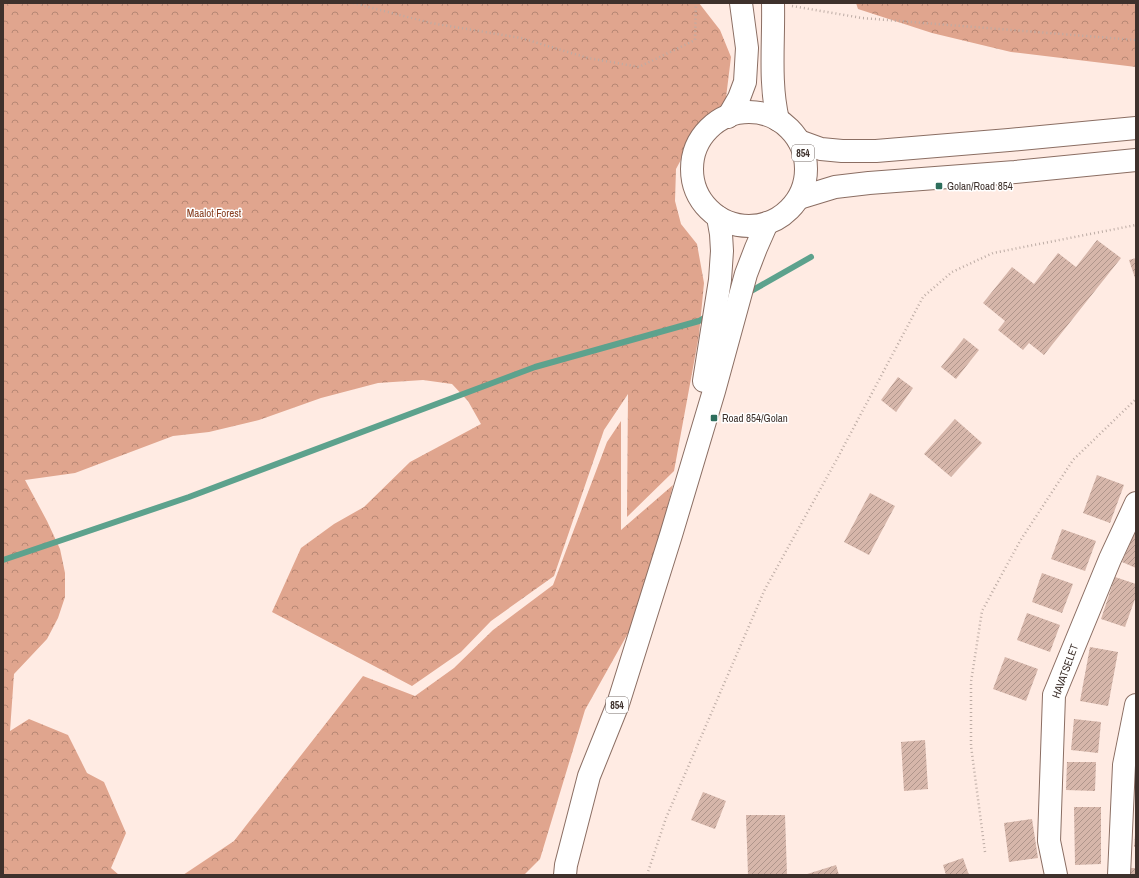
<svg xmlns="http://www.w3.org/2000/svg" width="1139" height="878" font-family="'Archivo Narrow',sans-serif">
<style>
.forest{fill:url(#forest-crowns)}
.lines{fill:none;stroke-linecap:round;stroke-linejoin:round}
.stream{stroke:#5da28d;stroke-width:6}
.building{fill:url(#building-hatch)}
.minor-casing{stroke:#8b6e63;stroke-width:24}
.major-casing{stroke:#8b6e63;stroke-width:24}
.path{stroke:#bdaca5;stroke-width:2.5;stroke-dasharray:1 3;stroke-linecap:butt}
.minor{stroke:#fff;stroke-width:22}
.major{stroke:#fff;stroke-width:22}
.poi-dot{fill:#2e6e5c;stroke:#fff;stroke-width:1.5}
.labels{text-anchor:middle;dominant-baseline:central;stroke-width:3;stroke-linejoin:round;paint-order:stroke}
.shield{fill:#fff;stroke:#786f6b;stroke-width:1}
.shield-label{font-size:10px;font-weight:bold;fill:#3e312c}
.poi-label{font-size:11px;fill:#3e312c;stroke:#fff;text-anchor:start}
.park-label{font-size:11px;fill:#884022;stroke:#fff}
.street-label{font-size:11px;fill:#3e312c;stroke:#fff}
</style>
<defs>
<pattern id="forest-crowns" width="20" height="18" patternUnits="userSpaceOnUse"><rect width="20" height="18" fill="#e0a58e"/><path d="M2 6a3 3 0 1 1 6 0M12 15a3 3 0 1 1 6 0" fill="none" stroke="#b78774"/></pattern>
<pattern id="building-hatch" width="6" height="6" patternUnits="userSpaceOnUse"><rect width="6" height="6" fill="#d6b6aa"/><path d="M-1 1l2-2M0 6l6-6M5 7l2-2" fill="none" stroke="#af958b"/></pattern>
</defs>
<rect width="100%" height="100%" fill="#ffebe3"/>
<!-- forest -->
<g class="forest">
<path d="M3,3H699L720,30L731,57L724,114L691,141L676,169L675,201L681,224L697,244L704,283L699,335L674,471L627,517L628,394L604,430L554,576L491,621L461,652L412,686L272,612L301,548L334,524L364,507L410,462L481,424L468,401L452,384L423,380L378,383L321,398L259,420L209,432L173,436L75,473L25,480L47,521L60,549L65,573V597L58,618L47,639L14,674L10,731L29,719L68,735L87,773L104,782L126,833L111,868L119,875H3Z"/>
<path d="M856,3H1136V67L1011,52L932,33L858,9Z"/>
<path d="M621,421V530L673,485L641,610L585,710L540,859L524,875H183L234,841L363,676L415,696L454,668L493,630L553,585L607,442Z"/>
</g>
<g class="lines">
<!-- stream -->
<g class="stream">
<path d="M746,294L811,257"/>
<path d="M3,560L189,497L535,367L699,321L709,315"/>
</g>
</g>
<!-- building -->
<g class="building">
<path d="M1097,240L1121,258L1044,355L1029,343L1023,350L998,330L1005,321L983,303L1012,267L1034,284L1058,253L1076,267Z"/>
<path d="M1136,258V281L1129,260Z"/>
<path d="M964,338L979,350L956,379L941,367Z"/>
<path d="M898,377L913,388L896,412L881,400Z"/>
<path d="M955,419L982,443L951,477L924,454Z"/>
<path d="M1097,475L1124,485L1110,523L1083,513Z"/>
<path d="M870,493L895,506L869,555L844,542Z"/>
<path d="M1062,529L1096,541L1085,571L1051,559Z"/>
<path d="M1136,530V568L1122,562Z"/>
<path d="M1042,573L1073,584L1062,613L1032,602Z"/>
<path d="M1115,577L1136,584V596L1125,627L1101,619Z"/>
<path d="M1027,613L1060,625L1050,652L1017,640Z"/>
<path d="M1090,647L1118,652L1108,706L1080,701Z"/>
<path d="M1005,657L1038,669L1026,701L993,689Z"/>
<path d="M1074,719L1101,722L1098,753L1071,750Z"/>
<path d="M925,740L928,789L904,791L901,742Z"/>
<path d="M1067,762H1096L1095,791L1066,790Z"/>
<path d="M703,792L726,801L715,829L691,820Z"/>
<path d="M1074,807H1101V864L1075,865Z"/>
<path d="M746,815H785L787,875H748Z"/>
<path d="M1032,819L1038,858L1009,862L1004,823Z"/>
<path d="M1135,835H1136V847H1134Z"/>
<path d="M963,858L969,875H946L943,865Z"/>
<path d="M836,865L839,875H804Z"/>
<rect x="1129" y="868" width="7" height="7"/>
</g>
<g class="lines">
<!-- minor casing -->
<g class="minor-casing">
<g id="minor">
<path d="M799,141L821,149L842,151H876L1009,140L1136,128"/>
<path d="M799,198L835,187L869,183L1015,172L1136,160"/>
<path d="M1056,875L1049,841L1054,695L1110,559L1136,503"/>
<path d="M1119,875L1124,765L1136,705"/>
</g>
</g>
<!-- major casing -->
<g class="major-casing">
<g id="major">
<path d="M773,3C774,42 769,82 778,120"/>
<circle cx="749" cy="169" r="57"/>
<path d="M728,117L739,98L745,82L747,48L741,3"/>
<path d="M704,381L720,280L722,251L721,234L718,217"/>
<path d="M565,875L566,865L589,776L618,704L671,535L714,391L746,274L756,248L767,223"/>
</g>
</g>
<!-- path -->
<g class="path">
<path d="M353,3L431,23L521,38L588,58L639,67L695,40L696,3"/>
<path d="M792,6L862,18L1136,40"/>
<path d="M985,852L971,746V682L982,611L1020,541L1073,460L1136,399"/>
<path d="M647,875L666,818L765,589L837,459L923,297L952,272L993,253L1136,225"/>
</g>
<!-- minor -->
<use href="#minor" class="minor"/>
<!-- major -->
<use href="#major" class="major"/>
</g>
<!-- markers -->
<g class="poi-dot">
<rect x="935" y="182" width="8" height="8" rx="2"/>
<rect x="710" y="414" width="8" height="8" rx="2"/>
</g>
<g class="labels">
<!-- shield labels -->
<g class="shield">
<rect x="792" y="145" width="22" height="16" rx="3"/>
<rect x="606" y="697" width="22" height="16" rx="3"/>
</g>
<g class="shield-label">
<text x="803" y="153">854</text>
<text x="617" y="705">854</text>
</g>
<!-- poi labels -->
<g class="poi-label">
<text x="947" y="186">Golan/Road 854</text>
<text x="722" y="418">Road 854/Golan</text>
</g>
<!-- park labels -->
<g class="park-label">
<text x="214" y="213">Maalot Forest</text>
</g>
<!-- street labels -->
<g class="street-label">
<text transform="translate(1065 671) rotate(-70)">HAVATSELET</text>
</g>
</g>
<!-- border -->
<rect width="1139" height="878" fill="none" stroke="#3e312c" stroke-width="8"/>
</svg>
